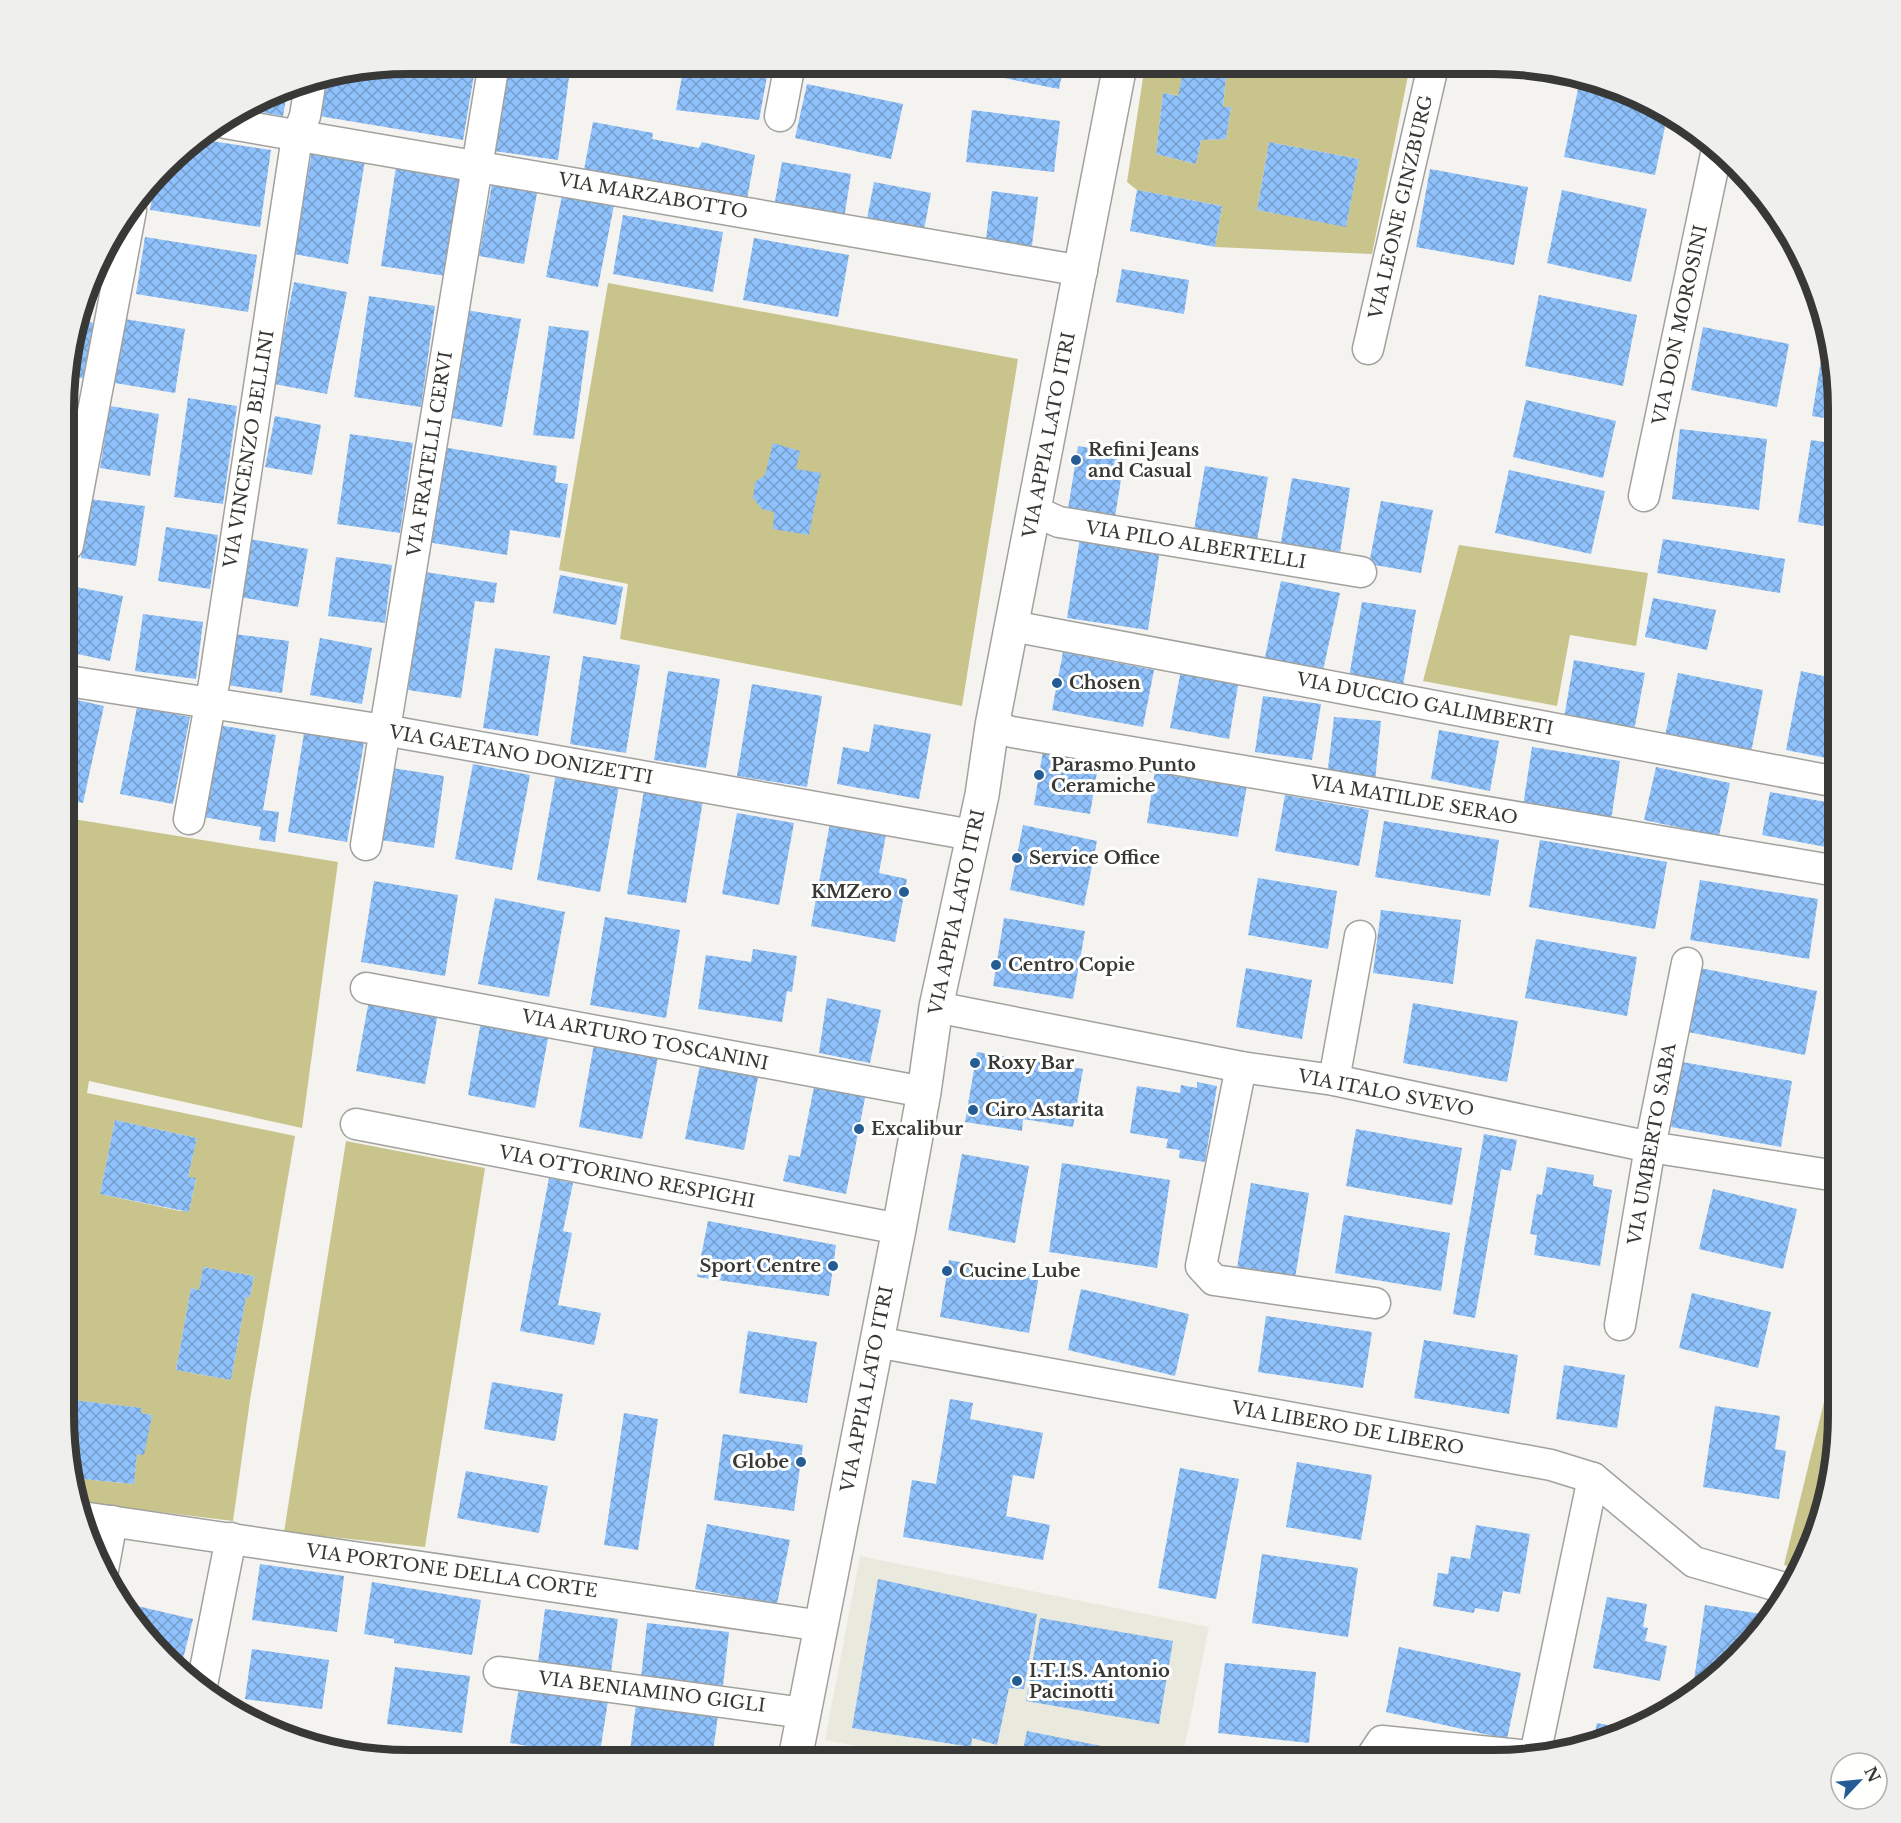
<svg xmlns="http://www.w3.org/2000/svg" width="1901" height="1823" font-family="'Libre Baskerville',serif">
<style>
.built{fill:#eae9de}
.green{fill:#c9c48c;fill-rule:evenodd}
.building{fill:url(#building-cross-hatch)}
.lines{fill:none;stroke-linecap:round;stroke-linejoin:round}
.street-casing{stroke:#a1a19e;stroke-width:33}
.primary-casing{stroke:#a1a19e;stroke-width:36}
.street{stroke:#fff;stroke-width:30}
.primary{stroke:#fff;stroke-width:33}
.poi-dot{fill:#255c94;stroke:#fffffe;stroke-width:2}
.labels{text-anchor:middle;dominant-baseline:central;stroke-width:6;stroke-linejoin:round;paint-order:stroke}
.street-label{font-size:18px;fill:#383837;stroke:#fffffe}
.poi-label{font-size:18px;font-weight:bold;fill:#383837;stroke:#fffffe;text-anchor:start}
.rim{fill:none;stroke:#383837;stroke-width:8}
</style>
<defs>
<pattern id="building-cross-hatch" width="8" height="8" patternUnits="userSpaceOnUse" patternTransform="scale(1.5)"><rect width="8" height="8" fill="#8fc2fc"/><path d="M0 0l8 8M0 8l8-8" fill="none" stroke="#769fcd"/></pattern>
</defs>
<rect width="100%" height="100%" fill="#f4f3f0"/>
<!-- built -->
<path class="built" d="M860,1556L1209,1627L1182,1759H927L825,1740Z"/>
<!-- green -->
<g class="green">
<path d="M1145,65L1410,66L1372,254L1215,247L1222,206L1137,190L1127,182ZM1226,75L1223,107H1231L1226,139L1201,140L1196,164L1156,154L1163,93L1178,96ZM1269,142L1359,159L1346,226L1257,210Z"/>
<path d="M608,283L1018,359L962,706L620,639L628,584L559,570Z"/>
<path d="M1459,545L1648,573L1636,646L1570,635L1557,706L1423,681Z"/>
<path d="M67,818L338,862L302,1128L89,1081L87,1093L295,1136L250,1400L233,1521L79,1502L73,1478L134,1484L137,1454L152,1415L141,1413V1408L64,1399ZM115,1120L197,1138L188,1177L196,1179L189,1211H180L100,1194ZM203,1267L254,1276L250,1297H246L231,1380L176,1370L191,1288L199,1290Z"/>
<path d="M346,1141L485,1168L425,1547L284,1532Z"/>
<path d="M1837,1349V1437L1801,1570L1784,1565Z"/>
</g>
<!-- building -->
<g class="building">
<path d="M409,63H476L463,140L319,116L326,77Z"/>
<path d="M611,64H657L655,76L610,69Z"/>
<path d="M684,64H754L769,66L759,120L676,110Z"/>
<path d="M975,64L998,65H1064L1059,89L974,72Z"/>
<path d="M505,68L569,77L558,160L494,151Z"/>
<path d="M1184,68L1226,75L1223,107H1231L1226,139L1201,140L1196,164L1156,154L1163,93L1178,96Z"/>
<path d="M807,84L903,104L891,159L795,138Z"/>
<path d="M288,87L283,116L249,110Z"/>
<path d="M1578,89L1646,103L1668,112L1655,175L1564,157Z"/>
<path d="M972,110L1060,121L1054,172L966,162Z"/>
<path d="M593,122L653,133L652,139L699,148L702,142L755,155L746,205L583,175Z"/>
<path d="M198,139L271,150L260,227L150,210L155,181L181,149Z"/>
<path d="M1269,142L1359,159L1346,227L1257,210Z"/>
<path d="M312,151L365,160L348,264L294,254Z"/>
<path d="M782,162L851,174L844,219L774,207Z"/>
<path d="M396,167L461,177L446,276L381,266Z"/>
<path d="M1430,169L1528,187L1514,265L1416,247Z"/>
<path d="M874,182L931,193L923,235L866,224Z"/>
<path d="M492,184L537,193L524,264L479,256Z"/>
<path d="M563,190L615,200L598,287L546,277Z"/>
<path d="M1137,190L1222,206L1215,247L1130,231Z"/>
<path d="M1562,190L1647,209L1631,282L1547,263Z"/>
<path d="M992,191L1038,197L1031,253L985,247Z"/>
<path d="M623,215L723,232L713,292L613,274Z"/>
<path d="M112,232L105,290L90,288L109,236Z"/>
<path d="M145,237L257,255L248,312L136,294Z"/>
<path d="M754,238L849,255L838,317L743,300Z"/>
<path d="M1122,269L1189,280L1184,314L1116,302Z"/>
<path d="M294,282L347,292L327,394L274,384Z"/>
<path d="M1539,295L1637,315L1623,386L1525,366Z"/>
<path d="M369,296L435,306L421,407L354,397Z"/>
<path d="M466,310L521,319L502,427L447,417Z"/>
<path d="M125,319L185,329L175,393L115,383Z"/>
<path d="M78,320L95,323L88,379L69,376L70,342Z"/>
<path d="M549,326L589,331L574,439L533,435Z"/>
<path d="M1703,327L1789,344L1777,407L1691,390Z"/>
<path d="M1824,341L1828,342L1837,386V420L1812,416Z"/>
<path d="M188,398L237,406L223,504L174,497Z"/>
<path d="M1526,400L1616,421L1603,478L1513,457Z"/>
<path d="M110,406L159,414L150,476L100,468Z"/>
<path d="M275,416L321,425L312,475L265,467Z"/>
<path d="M1680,429L1767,439L1759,510L1672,499Z"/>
<path d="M350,434L413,443L400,533L337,524Z"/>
<path d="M1811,440L1837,444V528L1798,522Z"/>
<path d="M773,443L800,451L796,469L821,473L809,535L773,529L774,512L762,509L753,498L755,482L765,475Z"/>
<path d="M1078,446L1125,454L1115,517L1068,509Z"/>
<path d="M442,447L557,466L555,482L568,484L560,538L510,530L507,555L427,542Z"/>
<path d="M1205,466L1268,477L1257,541L1194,530Z"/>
<path d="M1509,470L1605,491L1591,554L1495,533Z"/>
<path d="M1292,478L1350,488L1339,559L1280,548Z"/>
<path d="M89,499L145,506L136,566L81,558Z"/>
<path d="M1381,501L1433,510L1421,573L1369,564Z"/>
<path d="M166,527L218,535L210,589L158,581Z"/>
<path d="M1080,538L1160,550L1148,630L1067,618Z"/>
<path d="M249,539L308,549L298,607L240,597Z"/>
<path d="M1663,539L1785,559L1780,593L1657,573Z"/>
<path d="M336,557L392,565L385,623L328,616Z"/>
<path d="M425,572L497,583L494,603L475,601L461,698L408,690Z"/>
<path d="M560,575L623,587L616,625L553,613Z"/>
<path d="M1281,581L1340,593L1322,675L1264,662Z"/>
<path d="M76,587L123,596L110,661L68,652V625Z"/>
<path d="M1653,598L1716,610L1707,650L1645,637Z"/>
<path d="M1362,602L1416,610L1403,686L1349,677Z"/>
<path d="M143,614L203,622L196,679L135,671Z"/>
<path d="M234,634L289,641L282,693L227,685Z"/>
<path d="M320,638L372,648L362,704L310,695Z"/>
<path d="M495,648L550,656L538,736L483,728Z"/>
<path d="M1063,652L1154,670L1143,727L1052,710Z"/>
<path d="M583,656L640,665L626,753L570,744Z"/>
<path d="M1574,660L1645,673L1634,731L1564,718Z"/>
<path d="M1181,670L1239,680L1229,739L1170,728Z"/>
<path d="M668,671L720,679L706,768L654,760Z"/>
<path d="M1801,671L1837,679V760L1786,750Z"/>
<path d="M1678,673L1763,690L1750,758L1664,741Z"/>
<path d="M752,684L822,696L807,787L737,776Z"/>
<path d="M1263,696L1321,704L1312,760L1255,752Z"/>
<path d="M68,698L104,706L83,803L67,800Z"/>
<path d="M137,707L190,717L173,804L120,794Z"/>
<path d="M1334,717L1381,721L1375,781L1327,777Z"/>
<path d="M874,724L931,734L919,799L837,784L843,747L869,752Z"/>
<path d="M219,725L276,735L263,810L279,812L275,842L259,840L261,827L203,817Z"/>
<path d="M1439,730L1499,741L1490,791L1431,779Z"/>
<path d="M304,733L364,743L347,842L288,832Z"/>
<path d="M1044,745L1100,754L1090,814L1034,805Z"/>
<path d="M1532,747L1620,761L1611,820L1523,806Z"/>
<path d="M473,764L530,775L512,870L455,859Z"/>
<path d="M1156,764L1248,779L1238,837L1147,823Z"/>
<path d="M1656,767L1730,783L1719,836L1644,820Z"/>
<path d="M392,768L444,776L434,848L381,840Z"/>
<path d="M556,774L619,786L600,892L537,880Z"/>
<path d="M644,790L703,800L686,903L627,894Z"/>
<path d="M1770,792L1837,804V849L1762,835Z"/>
<path d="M1285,795L1369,810L1359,866L1275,851Z"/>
<path d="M737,813L794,823L779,905L722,894Z"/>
<path d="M1384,821L1499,840L1490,896L1375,877Z"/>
<path d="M830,823L886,834L879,873L907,879L895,942L811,926Z"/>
<path d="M1023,825L1097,841L1084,906L1010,890Z"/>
<path d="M1540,840L1667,862L1655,929L1529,907Z"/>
<path d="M1258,878L1337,891L1328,949L1248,935Z"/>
<path d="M1700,880L1818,899L1809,959L1690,940Z"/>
<path d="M374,881L458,895L445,976L361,962Z"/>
<path d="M495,898L565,912L549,997L478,984Z"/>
<path d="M1381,910L1461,920L1453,984L1373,973Z"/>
<path d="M605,917L680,930L666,1018L590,1005Z"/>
<path d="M1004,918L1085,931L1073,999L993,986Z"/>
<path d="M1536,939L1637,957L1627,1016L1525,998Z"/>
<path d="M753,949L797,956L792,992L787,991L782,1022L698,1009L706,955L751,962Z"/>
<path d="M1246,968L1312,980L1302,1039L1236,1027Z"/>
<path d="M1700,968L1817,991L1805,1055L1688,1032Z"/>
<path d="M827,998L881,1010L870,1063L819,1053Z"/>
<path d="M369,1000L438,1013L425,1084L356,1071Z"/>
<path d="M1413,1003L1518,1021L1507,1082L1403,1063Z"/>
<path d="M481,1021L549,1033L535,1108L468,1095Z"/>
<path d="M594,1044L658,1057L642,1139L579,1127Z"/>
<path d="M977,1052L1083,1069L1073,1127L1023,1119L1022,1131L965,1122Z"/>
<path d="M1682,1062L1792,1081L1781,1147L1671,1127Z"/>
<path d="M700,1065L758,1077L744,1150L685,1139Z"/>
<path d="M815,1082L866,1093L846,1194L783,1181L789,1155L800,1157Z"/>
<path d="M1197,1082L1217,1086L1205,1162L1179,1158L1180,1150L1166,1148L1168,1139L1130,1133L1137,1086L1180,1093L1181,1085L1197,1088Z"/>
<path d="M115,1120L197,1138L188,1177L196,1178L189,1212L100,1194Z"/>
<path d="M1356,1129L1462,1148L1452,1205L1346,1186Z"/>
<path d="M1484,1134L1517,1140L1511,1171L1501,1169L1475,1318L1453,1314Z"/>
<path d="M962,1154L1029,1166L1015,1243L948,1230Z"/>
<path d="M1062,1163L1170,1180L1157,1268L1049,1252Z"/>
<path d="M1547,1167L1594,1175L1593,1186L1612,1190L1600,1266L1534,1255L1537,1235L1530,1234L1537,1194L1542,1195Z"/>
<path d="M549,1178L573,1183L563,1231L572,1233L558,1305L601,1313L594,1345L520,1331Z"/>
<path d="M1251,1183L1309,1193L1295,1278L1237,1268Z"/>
<path d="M1713,1189L1797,1209L1783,1269L1699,1249Z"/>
<path d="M1344,1215L1450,1233L1441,1291L1335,1273Z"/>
<path d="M708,1221L836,1245L829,1296L697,1277Z"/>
<path d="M949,1260L1039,1276L1029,1333L940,1317Z"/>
<path d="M203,1267L254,1276L250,1297H246L231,1380L176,1370L191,1288L199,1290Z"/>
<path d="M1081,1289L1189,1314L1175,1376L1068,1350Z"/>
<path d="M1692,1293L1771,1312L1758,1368L1679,1348Z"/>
<path d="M1266,1316L1372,1332L1363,1388L1258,1372Z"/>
<path d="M748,1331L817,1342L807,1403L739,1393Z"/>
<path d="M1424,1340L1518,1355L1509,1414L1414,1398Z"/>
<path d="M1564,1365L1625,1375L1617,1428L1556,1419Z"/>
<path d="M492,1382L563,1394L555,1441L484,1429Z"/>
<path d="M64,1399L142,1408L141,1413L152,1415L144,1455L137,1454L134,1484L73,1478L64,1437Z"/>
<path d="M950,1399L973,1403L970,1419L1043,1433L1034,1479L1013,1475L1006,1516L1050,1525L1043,1560L903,1537L912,1480L936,1484Z"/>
<path d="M1715,1406L1780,1416L1775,1449L1786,1451L1779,1499L1703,1487Z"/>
<path d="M624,1413L658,1419L638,1550L604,1545Z"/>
<path d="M723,1434L803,1445L794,1511L714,1500Z"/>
<path d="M1297,1462L1372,1475L1361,1540L1286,1527Z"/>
<path d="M1180,1468L1239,1479L1216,1599L1158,1588Z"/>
<path d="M466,1471L548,1486L539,1533L457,1518Z"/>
<path d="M707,1524L790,1540L777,1604L695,1589Z"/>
<path d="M1476,1525L1530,1534L1520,1594L1503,1591L1499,1612L1475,1608L1474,1613L1433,1606L1438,1573L1448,1574L1451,1556L1470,1559Z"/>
<path d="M1262,1554L1358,1568L1348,1637L1252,1623Z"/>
<path d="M260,1564L344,1576L337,1632L252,1620Z"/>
<path d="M878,1579L1037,1614L1024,1689L1009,1688L997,1745L972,1738L971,1747L852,1728Z"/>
<path d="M372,1582L481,1600L472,1655L394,1643V1639L364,1634Z"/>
<path d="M1607,1597L1647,1604L1643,1627L1648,1628L1645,1641L1667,1646L1660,1681L1593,1668Z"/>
<path d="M133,1605L193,1619L180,1671L135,1625L130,1617Z"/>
<path d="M1705,1605L1761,1614L1758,1633L1752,1642L1703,1688L1692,1694Z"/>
<path d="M545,1609L618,1619L611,1672L538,1662Z"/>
<path d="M1040,1618L1173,1641L1159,1724L1026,1701Z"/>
<path d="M647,1623L729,1632L723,1686L641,1678Z"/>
<path d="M1399,1647L1521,1673L1507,1739L1386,1712Z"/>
<path d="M252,1649L329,1660L322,1709L245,1699Z"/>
<path d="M1225,1663L1316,1672L1309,1743L1218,1733Z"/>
<path d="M395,1667L470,1676L462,1733L387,1724Z"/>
<path d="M519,1687L608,1701L599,1758L510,1743Z"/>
<path d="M636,1704L718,1715L712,1759H629Z"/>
<path d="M1597,1723L1627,1729L1604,1742L1593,1744Z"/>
<path d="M1027,1731L1156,1757L1155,1759H1021Z"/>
</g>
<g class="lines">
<!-- street casing -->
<g class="street-casing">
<g id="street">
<path d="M780,116L790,64"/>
<path d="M225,123L1082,271"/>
<path d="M1368,349L1433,66"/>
<path d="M1644,496L1716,154"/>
<path d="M1034,511L1059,522L1361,572"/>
<path d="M68,545L131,210"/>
<path d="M1012,626L1837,782"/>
<path d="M68,681L384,730L972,835"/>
<path d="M992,726L1012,732L1837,871"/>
<path d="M189,819L214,683L297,137L305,116L311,79"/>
<path d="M366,845L494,63"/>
<path d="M366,988L924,1092"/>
<path d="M936,1007L1241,1067L1334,1080L1650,1147L1837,1176"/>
<path d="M1241,1067L1201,1266L1214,1280L1375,1303"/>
<path d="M1334,1080L1360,936"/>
<path d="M356,1124L899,1229"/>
<path d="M1620,1325L1650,1147L1687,963"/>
<path d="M876,1342L1551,1465L1593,1478L1694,1562L1788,1589"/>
<path d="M82,1517L822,1626"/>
<path d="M103,1570L112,1521"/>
<path d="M499,1672L804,1713"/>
<path d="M201,1690L231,1538"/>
<path d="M1535,1755L1593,1478"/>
<path d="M1370,1759L1382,1741L1531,1756"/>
</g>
</g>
<!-- primary casing -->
<g class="primary-casing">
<path id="primary" d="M795,1759L899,1229L924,1092L936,1007L982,795L992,726L1120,65"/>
</g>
<!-- street -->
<use href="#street" class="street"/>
<!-- primary -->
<use href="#primary" class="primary"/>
</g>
<!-- markers -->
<g class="poi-dot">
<circle cx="1076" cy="460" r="6"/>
<circle cx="1057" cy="683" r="6"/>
<circle cx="1039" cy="775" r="6"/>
<circle cx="1017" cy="858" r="6"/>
<circle cx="904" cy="892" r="6"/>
<circle cx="996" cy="965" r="6"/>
<circle cx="975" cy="1063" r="6"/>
<circle cx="973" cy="1110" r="6"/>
<circle cx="859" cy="1129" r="6"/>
<circle cx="833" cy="1266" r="6"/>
<circle cx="947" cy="1271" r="6"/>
<circle cx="801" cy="1462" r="6"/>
<circle cx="1017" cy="1681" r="6"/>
</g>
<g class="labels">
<!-- street labels -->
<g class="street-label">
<text transform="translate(653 196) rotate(10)">VIA MARZABOTTO</text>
<text transform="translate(1401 207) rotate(-77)">VIA LEONE GINZBURG</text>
<text transform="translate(1680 325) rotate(-78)">VIA DON MOROSINI</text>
<text transform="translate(1049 435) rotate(-79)">VIA APPIA LATO ITRI</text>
<text transform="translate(249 449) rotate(-81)">VIA VINCENZO BELLINI</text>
<text transform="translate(430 454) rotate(-81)">VIA FRATELLI CERVI</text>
<text transform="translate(1196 545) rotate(9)">VIA PILO ALBERTELLI</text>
<text transform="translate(1425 704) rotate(11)">VIA DUCCIO GALIMBERTI</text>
<text transform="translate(521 755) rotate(10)">VIA GAETANO DONIZETTI</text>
<text transform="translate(1414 800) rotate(10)">VIA MATILDE SERAO</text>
<text transform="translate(957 912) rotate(-78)">VIA APPIA LATO ITRI</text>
<text transform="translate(645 1040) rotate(11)">VIA ARTURO TOSCANINI</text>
<text transform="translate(1386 1093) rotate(11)">VIA ITALO SVEVO</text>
<text transform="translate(1652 1144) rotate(-80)">VIA UMBERTO SABA</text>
<text transform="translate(627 1177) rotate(11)">VIA OTTORINO RESPIGHI</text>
<text transform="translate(867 1389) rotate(-79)">VIA APPIA LATO ITRI</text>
<text transform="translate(1348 1428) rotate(10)">VIA LIBERO DE LIBERO</text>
<text transform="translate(452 1571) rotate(8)">VIA PORTONE DELLA CORTE</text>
<text transform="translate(652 1692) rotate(7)">VIA BENIAMINO GIGLI</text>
</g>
<!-- poi labels -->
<g class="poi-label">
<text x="1088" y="450">Refini Jeans<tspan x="1088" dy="21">and Casual</tspan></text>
<text x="1069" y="683">Chosen</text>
<text x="1051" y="765">Parasmo Punto<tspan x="1051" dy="21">Ceramiche</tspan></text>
<text x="1029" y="858">Service Office</text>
<text x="892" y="892" text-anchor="end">KMZero</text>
<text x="1008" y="965">Centro Copie</text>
<text x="987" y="1063">Roxy Bar</text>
<text x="985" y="1110">Ciro Astarita</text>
<text x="871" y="1129">Excalibur</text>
<text x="821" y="1266" text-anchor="end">Sport Centre</text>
<text x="959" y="1271">Cucine Lube</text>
<text x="789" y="1462" text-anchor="end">Globe</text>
<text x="1029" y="1671">I.T.I.S. Antonio<tspan x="1029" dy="21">Pacinotti</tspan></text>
</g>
</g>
<!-- crop -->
<path d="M0 0H1901V1823H0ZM409 74H1493A335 335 0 0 1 1828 409V1415A335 335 0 0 1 1493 1750H409A335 335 0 0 1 74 1415V409A335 335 0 0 1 409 74Z" fill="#efefee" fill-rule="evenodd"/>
<path class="rim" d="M409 74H1493A335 335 0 0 1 1828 409V1415A335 335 0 0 1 1493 1750H409A335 335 0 0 1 74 1415V409A335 335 0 0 1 409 74Z"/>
<!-- north arrow -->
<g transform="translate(1859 1781) rotate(64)"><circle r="28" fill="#fffffe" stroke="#afafae" stroke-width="1.5"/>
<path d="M0-4.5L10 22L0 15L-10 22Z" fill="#255c94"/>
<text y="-9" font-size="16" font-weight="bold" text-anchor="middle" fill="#383837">N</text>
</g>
</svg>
